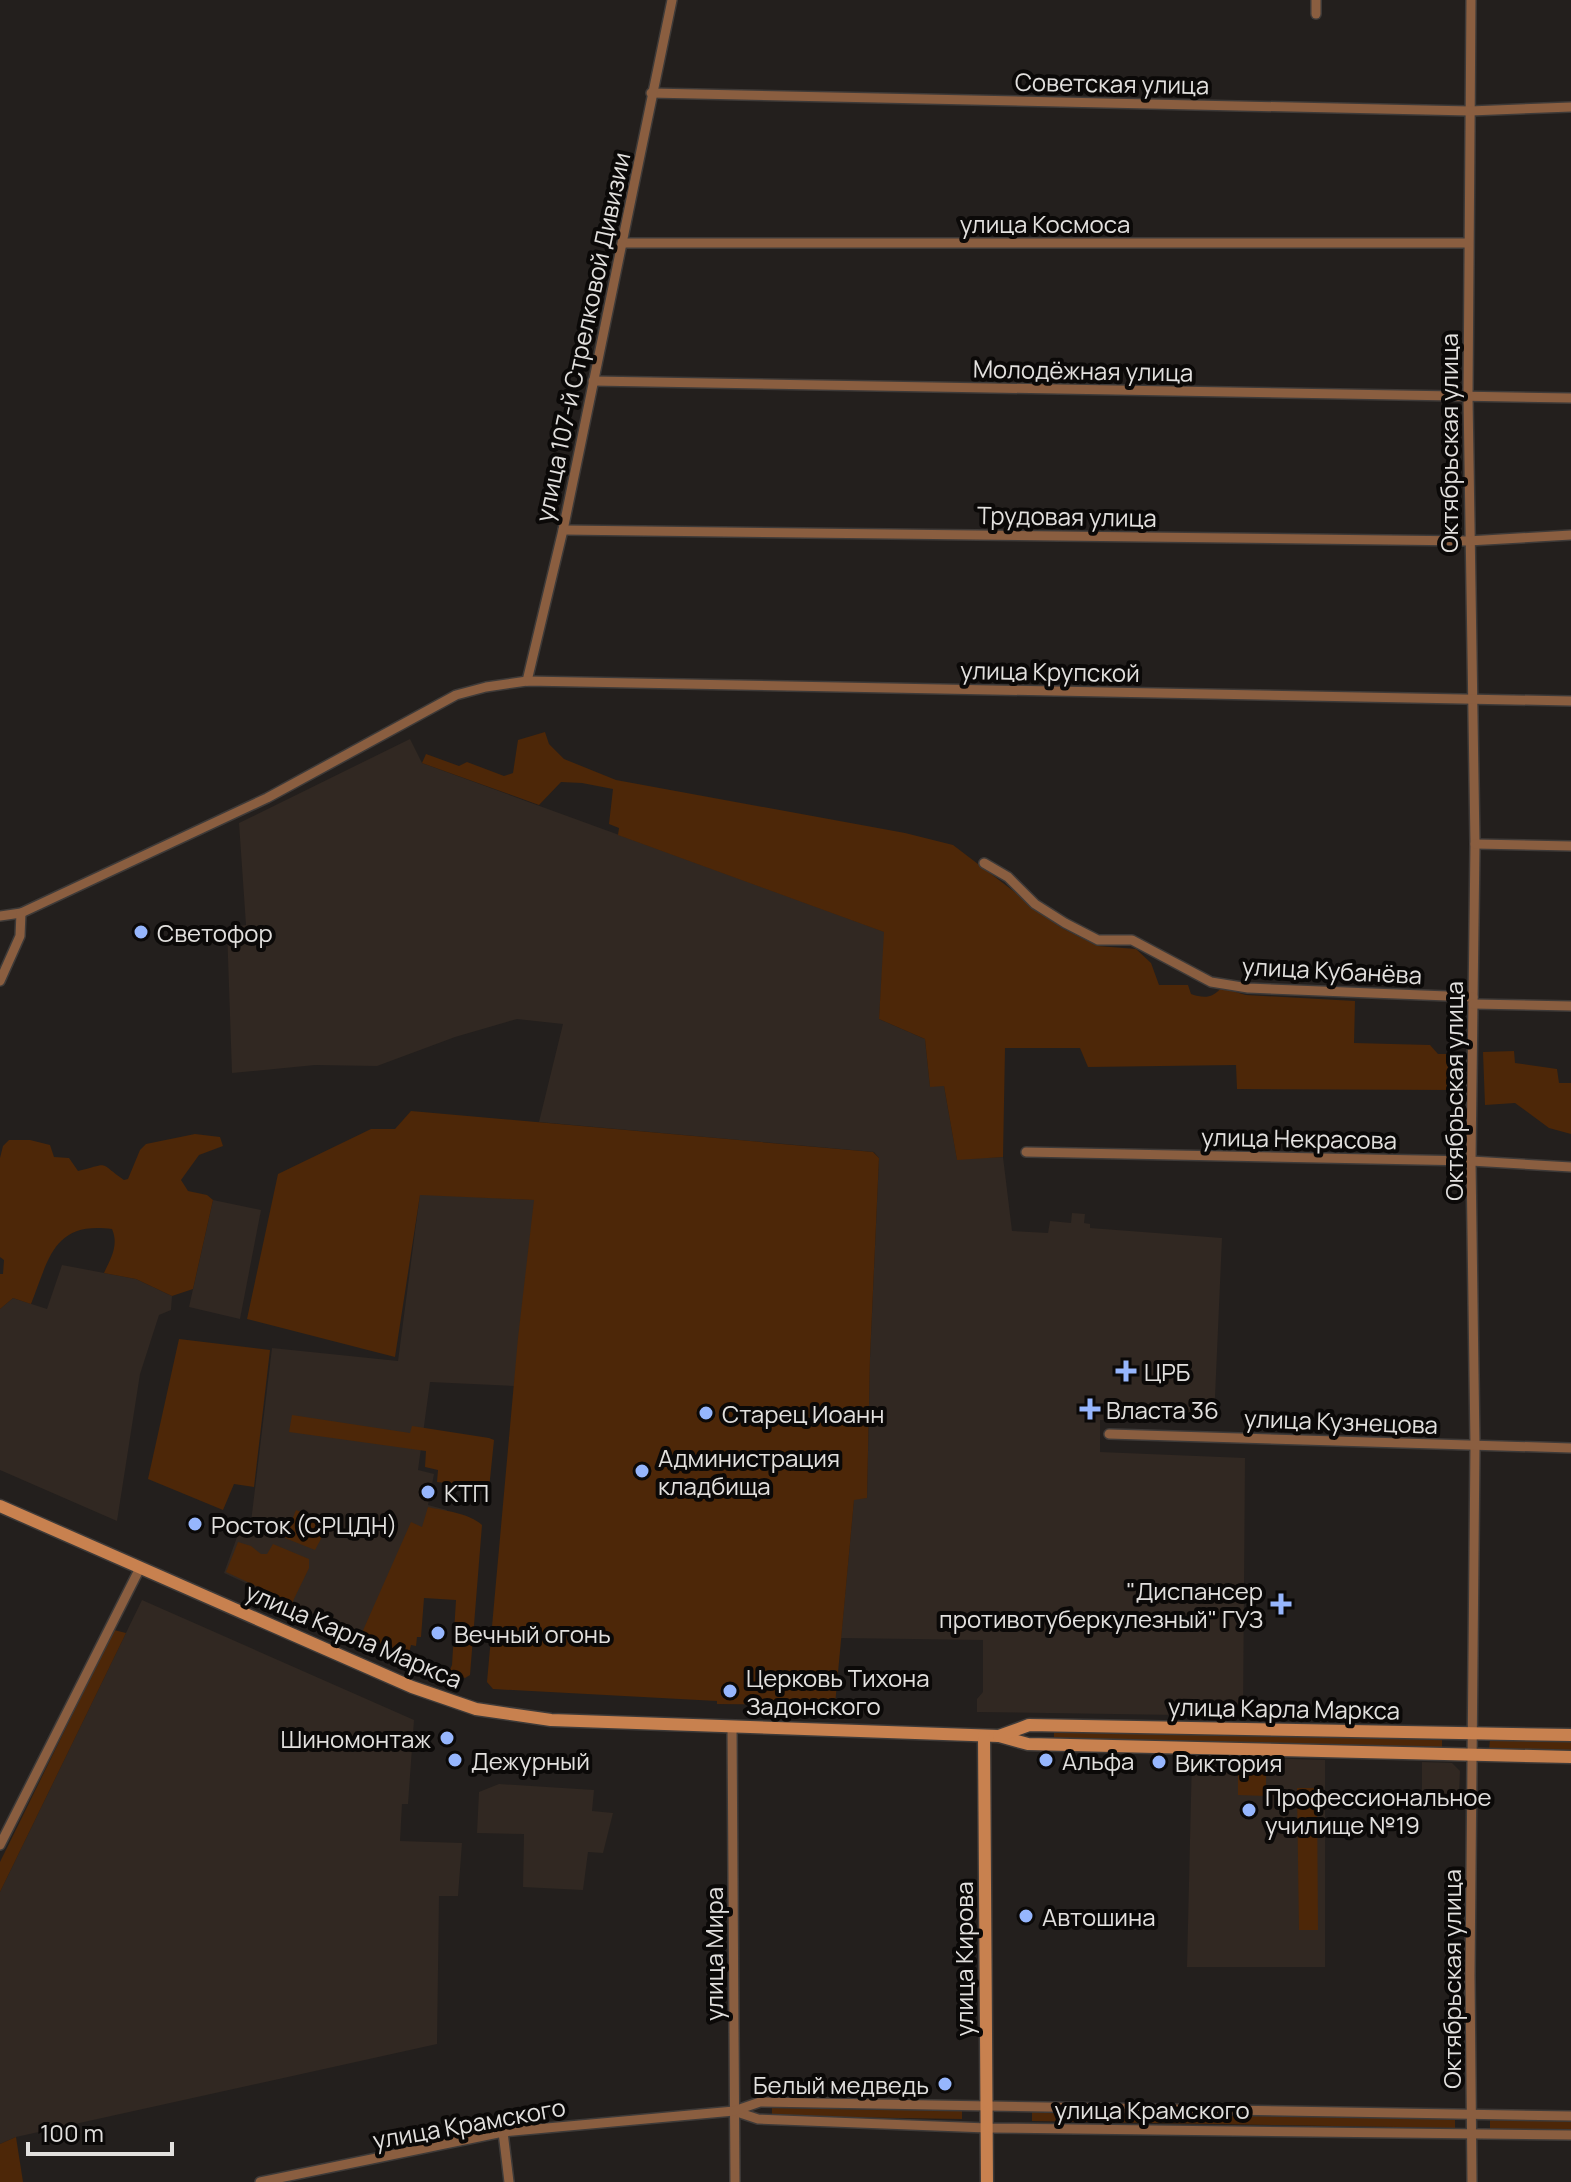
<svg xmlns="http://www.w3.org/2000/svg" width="1571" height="2182" font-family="Manrope,sans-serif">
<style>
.built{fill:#312822}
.green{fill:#4d2708}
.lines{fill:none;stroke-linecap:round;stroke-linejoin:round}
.street-casing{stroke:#3e3a38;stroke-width:12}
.secondary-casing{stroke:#3e3a38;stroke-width:15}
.street{stroke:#8a5e40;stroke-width:9}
.secondary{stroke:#c8814f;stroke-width:12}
.poi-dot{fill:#96b6fd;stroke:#0b0908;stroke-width:3}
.labels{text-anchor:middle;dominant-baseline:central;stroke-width:8;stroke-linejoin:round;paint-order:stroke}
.street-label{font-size:24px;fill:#e2e0de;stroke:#0b0908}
.poi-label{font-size:24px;fill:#e2e0de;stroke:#0b0908;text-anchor:start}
</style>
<rect width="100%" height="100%" fill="#231f1d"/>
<!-- built -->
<g class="built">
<path d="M410,739L422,763L885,932L879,1019L925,1039L930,1086H944L957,1159L1003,1157L1012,1231L1048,1233L1050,1221L1071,1223L1072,1213L1085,1214L1084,1223L1090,1224V1228L1222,1238L1214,1420H1100V1452L1245,1458L1243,1716L977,1712V1699L983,1692V1640L841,1638L854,1499L867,1498L870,1357L879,1158L874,1152L539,1122L563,1024L517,1019L455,1037L377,1066L315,1065L232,1073L227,928L246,925L239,823Z"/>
<path d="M420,1194L535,1200L514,1386L430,1382L418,1470L434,1474L428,1505L447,1510L390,1649L224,1573L241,1526L247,1528L251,1522L272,1348L398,1361Z"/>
<path d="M213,1200L261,1210L240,1319L189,1307Z"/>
<path d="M62,1265L136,1279L172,1296L171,1310L159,1315L140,1374L117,1521L0,1470V1309L13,1298L47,1309Z"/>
<path d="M142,1600L414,1720L408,1804H402L400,1841L462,1843L458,1896H439L437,2044L16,2137L0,2144V1892Z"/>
<path d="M1192,1756L1325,1760V1967H1187Z"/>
<path d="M1422,1762L1452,1763L1460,1771L1459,1794L1422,1793Z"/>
<path d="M499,1784L594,1790L592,1811L613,1813L603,1853L588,1852L583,1890L523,1887L524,1834L477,1833L479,1792Z"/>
</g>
<!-- green -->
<g class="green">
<path d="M545,732L549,744L564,759L616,780L905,833L953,845L1062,928L1098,946L1136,949L1151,963L1159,985H1188L1191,994C1203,998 1212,999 1221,988L1246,995L1355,1001L1354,1043L1430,1045L1438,1054H1456L1458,1090L1237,1089L1236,1065L1088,1067L1080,1048H1005L1003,1157L957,1160L944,1086L930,1087L925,1039L879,1019L884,932L618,835L619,828L609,824L613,789L582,783L561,782L539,805L422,763L426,754L459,766L467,762L504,776L513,773L518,740Z"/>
<path d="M1514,1051L1515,1063L1557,1069L1559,1083H1571V1134L1549,1128L1515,1103L1485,1105L1483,1052Z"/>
<path d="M411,1111L873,1152L879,1158L870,1357L867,1498L854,1500L835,1705L717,1704V1701L493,1689L487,1682L518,1338L534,1200L420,1195L395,1357L247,1319L278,1174L371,1129H395Z"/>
<path d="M195,1134L220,1137L223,1146L199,1155L181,1180L188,1191L207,1195L213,1200L193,1289L172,1296L136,1279L104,1273C111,1258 119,1245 112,1229C53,1221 49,1259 31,1304L13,1298L0,1309V1274H3L4,1260L0,1257V1158L3,1146L9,1140H30L50,1145L54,1157L69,1158L78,1171C111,1163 97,1161 124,1180L128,1179L140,1150L146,1144Z"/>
<path d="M179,1339L270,1350L254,1487L234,1484L223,1510L148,1479Z"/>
<path d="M292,1415L410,1433L412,1426L489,1438L494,1440L489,1489L437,1482L438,1470L425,1467L426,1451L289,1432Z"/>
<path d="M428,1507C445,1511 469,1513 482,1525L470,1675L465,1678L449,1672L452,1665L456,1600L424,1598L421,1637H417L416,1646L411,1645L408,1656L361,1635L411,1522L422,1527Z"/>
<path d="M296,1510L329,1524L315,1550L285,1538Z"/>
<path d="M238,1542L251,1546L261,1554H267L273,1544L309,1559V1568L292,1603L226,1572Z"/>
<path d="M114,1630L126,1633L0,1892V1862Z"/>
<path d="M1054,1731L1442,1738V1749L1054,1740Z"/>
<path d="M1490,1739L1571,1741V1752L1489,1750Z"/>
<path d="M1238,1762H1266V1796L1238,1795Z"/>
<path d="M1297,1788H1317L1318,1930H1299Z"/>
<path d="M772,2108L962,2111V2119L772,2116Z"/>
<path d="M1032,2109L1455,2117V2128L1032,2121Z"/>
<path d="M1490,2118L1571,2120V2130L1490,2129Z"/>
<path d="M16,2137L23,2182H0V2144Z"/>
</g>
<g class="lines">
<!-- street casing -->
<g class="street-casing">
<g id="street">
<path d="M1471,0L1468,397L1475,844L1471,1161L1475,1445L1470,1976L1472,2182"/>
<path d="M1316,14V0"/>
<path d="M651,93L1470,111L1571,107"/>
<path d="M623,243H1468"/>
<path d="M593,381L1571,398"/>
<path d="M563,530L1468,541L1571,535"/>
<path d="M527,681L563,530L672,0"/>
<path d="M1475,844L1571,846"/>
<path d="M984,863L1008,877L1035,904L1065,923L1098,940H1132L1211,982L1248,988L1473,997"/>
<path d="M0,916L21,913L267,798L456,695L486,687L527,681L1571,701"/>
<path d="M0,981L20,936L21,913"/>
<path d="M1473,1004L1571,1006"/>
<path d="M1026,1152L1471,1161L1571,1167"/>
<path d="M1109,1434L1571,1448"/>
<path d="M732,1726L735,2182"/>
<path d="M0,1845L140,1568"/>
<path d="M734,2111L758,2119L987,2128L1571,2135"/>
<path d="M503,2132L509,2182"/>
<path d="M260,2182L503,2132L734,2111L760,2102L1571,2116"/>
</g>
</g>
<!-- secondary casing -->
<g class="secondary-casing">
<g id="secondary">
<path d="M0,1506L412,1687L476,1709L551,1720L999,1736L1028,1744L1571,1757"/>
<path d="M984,1736L987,2182"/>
<path d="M999,1736L1029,1725L1571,1735"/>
</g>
</g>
<!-- street -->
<use href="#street" class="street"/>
<!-- secondary -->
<use href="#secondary" class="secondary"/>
</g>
<!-- markers -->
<g class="poi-dot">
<circle cx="141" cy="932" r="8"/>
<path d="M1122 1359h8v8h8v8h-8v8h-8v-8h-8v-8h8z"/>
<path d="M1086 1397h8v8h8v8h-8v8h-8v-8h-8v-8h8z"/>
<circle cx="706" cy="1413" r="8"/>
<circle cx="642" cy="1471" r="8"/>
<circle cx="428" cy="1492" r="8"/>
<circle cx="195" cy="1524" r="8"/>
<path d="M1277 1592h8v8h8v8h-8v8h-8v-8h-8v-8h8z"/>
<circle cx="438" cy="1633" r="8"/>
<circle cx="730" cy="1691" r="8"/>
<circle cx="447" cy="1738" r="8"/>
<circle cx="455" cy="1760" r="8"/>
<circle cx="1046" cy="1760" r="8"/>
<circle cx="1159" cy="1762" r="8"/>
<circle cx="1249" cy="1810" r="8"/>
<circle cx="1026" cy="1916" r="8"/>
<circle cx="945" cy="2084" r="8"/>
</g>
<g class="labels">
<!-- street labels -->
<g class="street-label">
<text transform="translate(1112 83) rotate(1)">Советская улица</text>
<text x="1045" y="223">улица Космоса</text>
<text transform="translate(582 337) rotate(-78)">улица 107-й Стрелковой Дивизии</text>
<text transform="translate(1083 370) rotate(1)">Молодёжная улица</text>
<text transform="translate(1448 443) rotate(-90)">Октябрьская улица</text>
<text transform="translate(1067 516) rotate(1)">Трудовая улица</text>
<text transform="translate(1050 671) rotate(1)">улица Крупской</text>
<text transform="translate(1332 970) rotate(3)">улица Кубанёва</text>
<text transform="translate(1453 1091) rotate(-90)">Октябрьская улица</text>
<text transform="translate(1299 1138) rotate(1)">улица Некрасова</text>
<text transform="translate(1341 1421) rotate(2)">улица Кузнецова</text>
<text transform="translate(354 1635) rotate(23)">улица Карла Маркса</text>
<text transform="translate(1284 1708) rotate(1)">улица Карла Маркса</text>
<text transform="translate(713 1954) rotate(-90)">улица Мира</text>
<text transform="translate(963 1959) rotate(-90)">улица Кирова</text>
<text transform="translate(1451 1979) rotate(-90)">Октябрьская улица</text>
<text x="1152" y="2109">улица Крамского</text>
<text transform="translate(469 2123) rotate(-10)">улица Крамского</text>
</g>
<!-- poi labels -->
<g class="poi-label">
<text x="157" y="932">Светофор</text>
<text x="1144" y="1371">ЦРБ</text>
<text x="1106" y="1409">Власта 36</text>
<text x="722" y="1413">Старец Иоанн</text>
<text x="658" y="1457">Администрация<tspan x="658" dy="28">кладбища</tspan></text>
<text x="444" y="1492">КТП</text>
<text x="211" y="1524">Росток (СРЦДН)</text>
<text x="1263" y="1590" text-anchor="end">"Диспансер<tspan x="1263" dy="28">противотуберкулезный" ГУЗ</tspan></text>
<text x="454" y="1633">Вечный огонь</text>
<text x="746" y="1677">Церковь Тихона<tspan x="746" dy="28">Задонского</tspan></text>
<text x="431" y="1738" text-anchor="end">Шиномонтаж</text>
<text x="471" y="1760">Дежурный</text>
<text x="1062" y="1760">Альфа</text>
<text x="1175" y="1762">Виктория</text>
<text x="1265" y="1796">Профессиональное<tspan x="1265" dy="28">училище №19</tspan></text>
<text x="1042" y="1916">Автошина</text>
<text x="929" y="2084" text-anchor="end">Белый медведь</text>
</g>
</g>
<!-- scale -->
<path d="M28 2142v12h144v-12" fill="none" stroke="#e2e0de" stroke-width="4"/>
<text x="40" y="2142" font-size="24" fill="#e2e0de" stroke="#0b0908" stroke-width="6" paint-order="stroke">100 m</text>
</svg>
